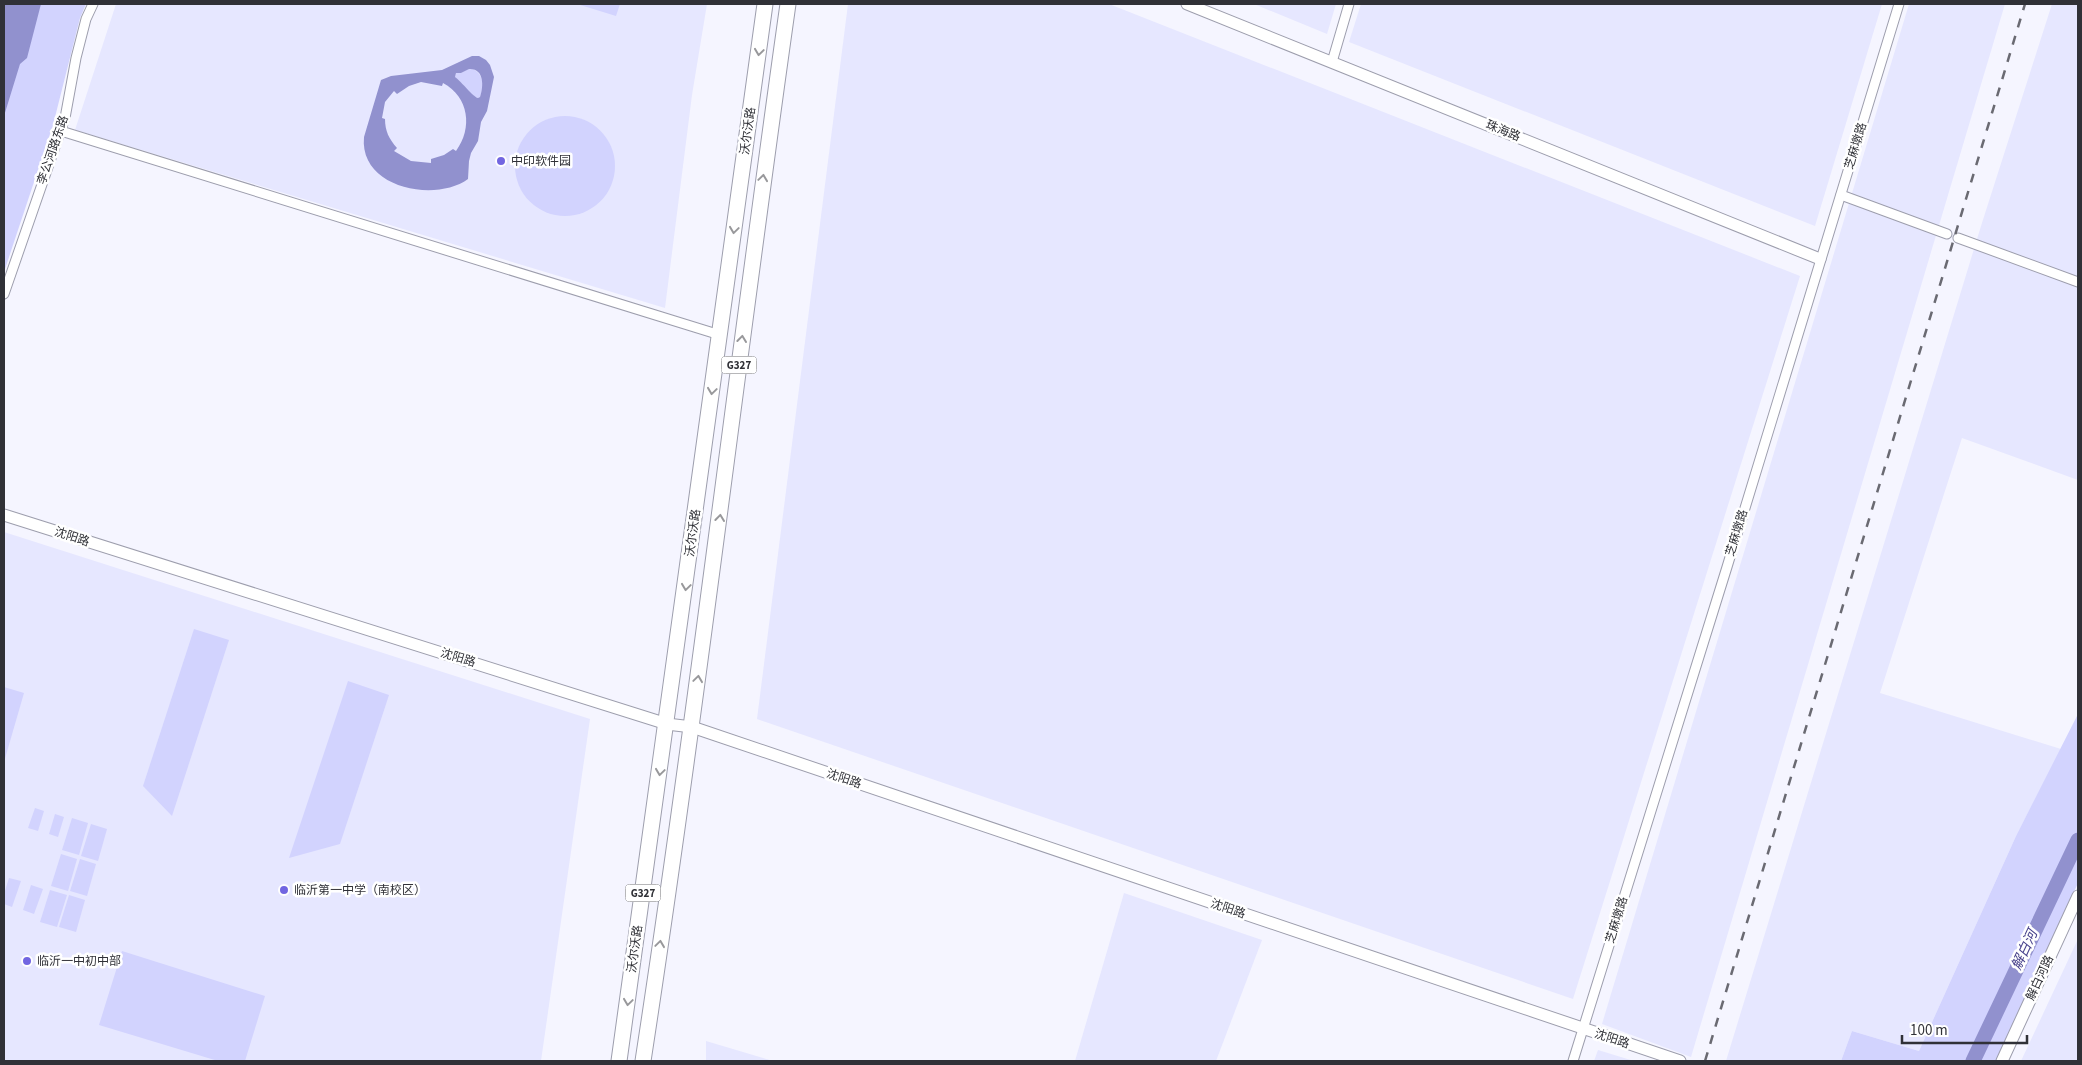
<svg xmlns="http://www.w3.org/2000/svg" width="2082" height="1065" font-family="'Source Sans 3','Noto Sans SC',sans-serif">
<style>
.built{fill:#e6e7ff}
.green{fill:#d2d3fe}
.water{fill:#9191ce;fill-rule:evenodd}
.lines{fill:none;stroke-linecap:round;stroke-linejoin:round}
.river{stroke:#9191ce;stroke-width:15}
.street-casing{stroke:#9d9ead;stroke-width:11}
.secondary-casing{stroke:#9d9ead;stroke-width:13}
.highway-casing{stroke:#9d9ead;stroke-width:17}
.street{stroke:#fff;stroke-width:9}
.secondary{stroke:#fff;stroke-width:11}
.highway{stroke:#fff;stroke-width:15}
.rail{stroke:#6a6a72;stroke-width:2.5;stroke-dasharray:9 9;stroke-linecap:butt}
.oneway{stroke:#98989b}
.poi-dot{fill:#7266e1;stroke:#fff;stroke-width:2}
.labels{text-anchor:middle;dominant-baseline:central;stroke-width:5;stroke-linejoin:round;paint-order:stroke}
.shield{fill:#fff;stroke:#6e6f73;stroke-width:1}
.shield-label{font-size:11px;font-weight:bold;fill:#303137}
.street-label{font-size:12px;fill:#303137;stroke:#fff}
.poi-label{font-size:12px;fill:#303137;stroke:#fff;text-anchor:start}
.water-label{font-size:14px;font-style:italic;fill:#47418b;stroke:#fff}
</style>
<rect width="100%" height="100%" fill="#f5f5ff"/>
<!-- built -->
<g class="built">
<path d="M116,4H707L692,95L665,308L75,130Z"/>
<path d="M848,4H1109L1800,276L1573,999L757,719Z"/>
<path d="M1254,4H1336L1327,34Z"/>
<path d="M1361,4H1882L1815,226L1349,42Z"/>
<path d="M1909,4H2005L1691,1057L1602,1024Z"/>
<path d="M2052,4H2078V480L1962,438L1880,693L2061,749L2016,836L1919,1051L1852,1031L1841,1061H1726L1981,226Z"/>
<path d="M4,532L590,719L541,1061H4Z"/>
<path d="M1124,893L1262,940L1216,1061H1075Z"/>
<path d="M2078,939V1061H2021Z"/>
<path d="M706,1041L773,1061H706Z"/>
<path d="M1598,1050L1634,1061H1594Z"/>
</g>
<!-- green -->
<g class="green">
<path d="M4,4H86L80,18L53,125L4,272Z"/>
<path d="M577,4H620L616,16Z"/>
<path d="M468,69H473C484,75 484,86 480,97L478,98C472,97 463,83 455,77L456,73H461Z"/>
<circle cx="565" cy="166" r="50"/>
<path d="M194,629L229,640L172,816L143,786Z"/>
<path d="M348,681L389,695L340,844L289,858Z"/>
<path d="M4,687L24,693L4,762Z"/>
<path d="M2078,714V883L1996,1061H1841L1852,1031L1919,1051L2016,836Z"/>
<path d="M35,808L44,811L38,831L28,828Z"/>
<path d="M55,814L64,817L58,837L49,834Z"/>
<path d="M72,818L88,823L79,855L62,850Z"/>
<path d="M91,824L107,829L98,861L81,856Z"/>
<path d="M61,854L77,859L68,891L51,886Z"/>
<path d="M80,859L96,864L87,896L70,891Z"/>
<path d="M9,878L21,881L12,907L4,904V894Z"/>
<path d="M31,885L43,889L34,914L23,910Z"/>
<path d="M50,890L67,895L57,927L40,922Z"/>
<path d="M69,895L85,900L76,932L59,927Z"/>
<path d="M122,951L265,996L245,1061H218L99,1025Z"/>
</g>
<!-- water -->
<g class="water">
<path d="M4,4H41L27,58L20,64L4,116Z"/>
<path d="M472,56H479L486,60L490,65L494,77L487,111L481,122L478,141L471,153L469,161L468,179C435,203 359,188 364,137L381,80L391,76L442,70ZM469,69C484,68 484,86 480,97L478,98C473,97 462,82 455,77L456,73H461ZM421,82L442,86L443,83C469,97 473,128 456,151L453,149L444,155L431,159V163L411,161L394,151L397,148C389,139 385,131 385,119L382,118L385,102L394,91L397,94L409,86Z"/>
</g>
<g class="lines">
<!-- river -->
<path class="river" d="M1973,1061L2078,840"/>
<!-- street casing -->
<g class="street-casing">
<g id="street">
<path d="M1332,62L1349,4"/>
<path d="M61,131L720,335"/>
<path d="M1841,195L1947,234"/>
<path d="M1958,238L2078,282"/>
<path d="M4,294L65,118L76,58L86,19L93,4"/>
<path d="M1573,1061L1727,567L1899,4"/>
</g>
</g>
<!-- secondary casing -->
<g class="secondary-casing">
<g id="secondary">
<path d="M1187,4L1820,259"/>
<path d="M4,515L667,724L692,727L1680,1061"/>
<path d="M2002,1061L2078,896"/>
</g>
</g>
<!-- highway casing -->
<g class="highway-casing">
<g id="highway">
<path d="M619,1061L765,4"/>
<path d="M643,1061C697,709 738,356 788,4"/>
</g>
</g>
<!-- street -->
<use href="#street" class="street"/>
<!-- secondary -->
<use href="#secondary" class="secondary"/>
<!-- highway -->
<use href="#highway" class="highway"/>
<!-- rail -->
<path class="rail" d="M1705,1061L2025,4"/>
</g>
<!-- one-way arrows -->
<defs><path id="oneway-chevron" d="M-2-3.5L2.5 0L-2 3.5" fill="none" stroke-width="1.6" stroke-linecap="round" stroke-linejoin="round" transform="scale(1.25)"/></defs>
<g class="oneway">
<use href="#oneway-chevron" transform="translate(759 52) rotate(98)"/>
<use href="#oneway-chevron" transform="translate(763 178) rotate(-82)"/>
<use href="#oneway-chevron" transform="translate(734 230) rotate(98)"/>
<use href="#oneway-chevron" transform="translate(742 339) rotate(-83)"/>
<use href="#oneway-chevron" transform="translate(712 391) rotate(98)"/>
<use href="#oneway-chevron" transform="translate(720 518) rotate(-83)"/>
<use href="#oneway-chevron" transform="translate(686 587) rotate(98)"/>
<use href="#oneway-chevron" transform="translate(698 679) rotate(-82)"/>
<use href="#oneway-chevron" transform="translate(660 772) rotate(98)"/>
<use href="#oneway-chevron" transform="translate(660 944) rotate(-82)"/>
<use href="#oneway-chevron" transform="translate(628 1002) rotate(98)"/>
</g>
<!-- markers -->
<g class="poi-dot">
<circle cx="501" cy="161" r="5"/>
<circle cx="284" cy="890" r="5"/>
<circle cx="27" cy="961" r="5"/>
</g>
<g class="labels">
<!-- shield labels -->
<g class="shield">
<rect x="721.5" y="356.5" width="35" height="17" rx="4"/>
<rect x="625.5" y="884.5" width="35" height="17" rx="4"/>
</g>
<g class="shield-label">
<text x="739" y="365">G327</text>
<text x="643" y="893">G327</text>
</g>
<!-- street labels -->
<g class="street-label">
<text transform="translate(748 131) rotate(-82)">沃尔沃路</text>
<text transform="translate(1503 131) rotate(22)">珠海路</text>
<text transform="translate(1856 146) rotate(-73)">芝麻墩路</text>
<text transform="translate(53 150) rotate(-71)">李公河路东路</text>
<text transform="translate(693 533) rotate(-82)">沃尔沃路</text>
<text transform="translate(1737 533) rotate(-73)">芝麻墩路</text>
<text transform="translate(72 537) rotate(18)">沈阳路</text>
<text transform="translate(458 658) rotate(17)">沈阳路</text>
<text transform="translate(844 779) rotate(19)">沈阳路</text>
<text transform="translate(1228 909) rotate(19)">沈阳路</text>
<text transform="translate(1617 920) rotate(-73)">芝麻墩路</text>
<text transform="translate(635 949) rotate(-82)">沃尔沃路</text>
<text transform="translate(2040 978) rotate(-65)">解白河路</text>
<text transform="translate(1612 1039) rotate(18)">沈阳路</text>
</g>
<!-- poi labels -->
<g class="poi-label">
<text x="511" y="161">中印软件园</text>
<text x="294" y="890">临沂第一中学（南校区）</text>
<text x="37" y="961">临沂一中初中部</text>
</g>
<!-- water labels -->
<g class="water-label">
<text transform="translate(2025 950) rotate(-65)">解白河</text>
</g>
</g>
<!-- border -->
<rect width="2082" height="1065" fill="none" stroke="#303137" stroke-width="10"/>
<!-- scale -->
<path d="M1902 1035v8h125v-8" fill="none" stroke="#303137" stroke-width="2.5"/>
<text x="1910" y="1035" font-size="15" fill="#303137" stroke="#ffffff" stroke-width="4" paint-order="stroke">100 m</text>
</svg>
